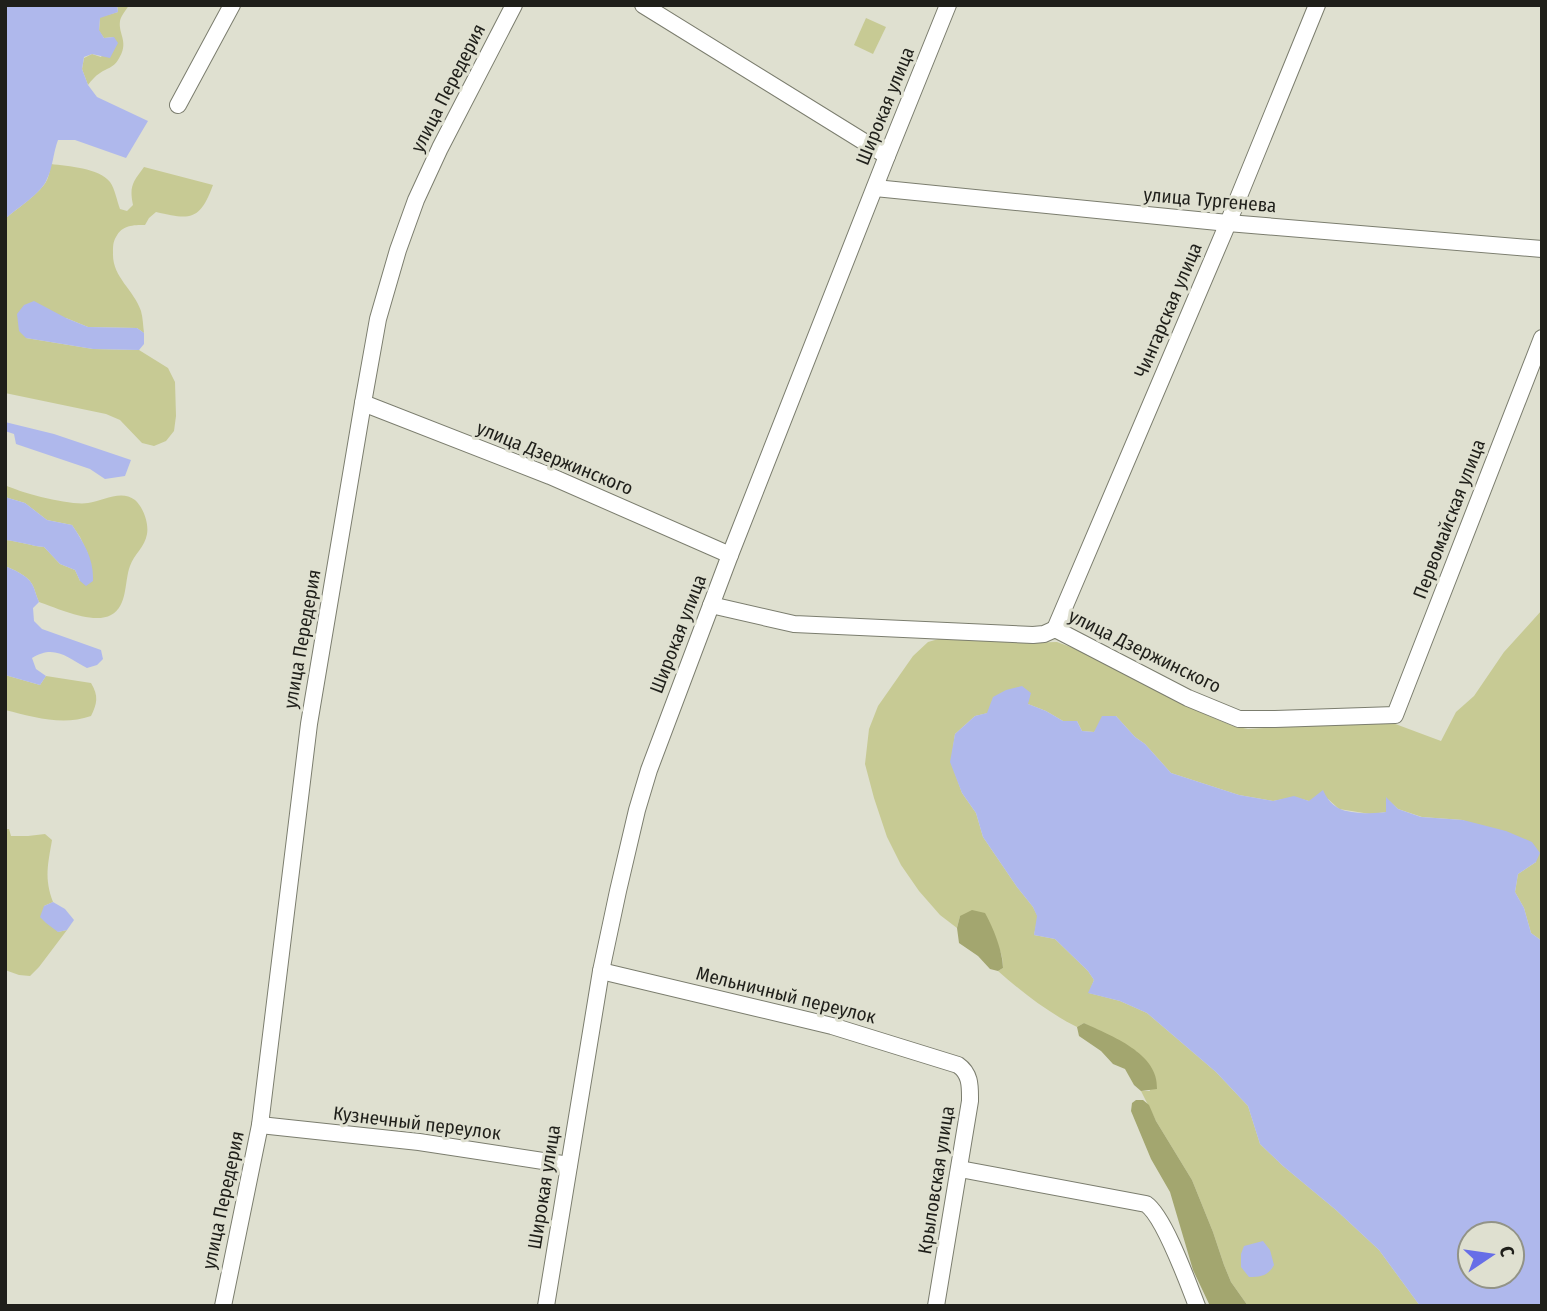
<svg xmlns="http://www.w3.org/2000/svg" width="1547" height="1311" font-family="'Fira Sans Condensed',sans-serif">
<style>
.green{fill:#c7ca94}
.forest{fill:#a3a66f}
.water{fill:#afb8ec;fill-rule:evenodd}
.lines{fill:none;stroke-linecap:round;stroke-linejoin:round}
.minor-casing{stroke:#7b7d6e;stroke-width:18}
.minor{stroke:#fff;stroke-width:16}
.labels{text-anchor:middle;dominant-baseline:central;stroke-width:6;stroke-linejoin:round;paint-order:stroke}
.street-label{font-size:19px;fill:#1f1f1a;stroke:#dfe0d0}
</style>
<rect width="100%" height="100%" fill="#dfe0d0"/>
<!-- green -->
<g class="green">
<path d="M117,5H129C126,10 121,16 120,21C118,35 130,42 118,60C113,68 107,68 100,73C95,76 91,81 88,85L82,69L84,58L92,54L101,57L114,37L104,38L99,31L100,17L118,12Z"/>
<path d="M866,18L886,27L873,54L854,45Z"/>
<path d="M51,164C68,166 99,168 110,182C115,189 117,201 120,209L127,211L133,205C129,186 133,182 144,167L213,185C200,221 190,220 156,212L149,218L145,225C133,225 122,225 116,237C113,242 113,246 113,253C112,277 134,290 141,311C143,318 143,326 144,333L137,328L88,327L66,318L26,338L93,349L139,350L168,368L175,382L176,416L174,431L166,441L154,446L142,443L120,420L106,414L5,393V219C16,209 41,193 47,180C49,176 50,169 51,164Z"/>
<path d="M5,485C21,493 71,506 88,503C103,501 121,489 135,500C143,507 149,523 147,534C145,547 134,554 130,566C124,582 128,606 111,615C93,625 57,608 39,602C36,596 35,589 32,584C27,575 14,570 5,566V540C19,541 31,546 44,547L60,564L75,570L80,581L88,554L80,537L72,525L47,520L25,503L5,497Z"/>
<path d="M1542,610V941L1531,933L1524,908L1515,892L1518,874L1536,862L1463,820L1422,817L1398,809L1386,798L1387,812L1370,814L1339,809L1328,799L1309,801L1294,797L1273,801L1239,795L1171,773L1145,744L1135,737L1116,716L1094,732L1082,731L1077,721H1063L1046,711L1028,704L975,716L955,734L951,762L962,793L976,813L983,837L1017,887L1033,907L1038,917L1034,935L1055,939L1088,971L1094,980L1089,993L1120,1001L1147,1013L1216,1072L1248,1106L1260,1144L1283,1166L1336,1210L1379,1250L1420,1306H1248L1231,1282L1224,1265L1213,1232L1192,1180L1156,1121L1141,1091H1150L1137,1052L1084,1023L1077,1027C1047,1012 1023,993 998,971L1003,968C1004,939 981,931 960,916L957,928L940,915L919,891L901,865L887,837L874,798L865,764L869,729L878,706L913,656L928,642L942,638L1024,643L1057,642L1076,649L1209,716L1233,726L1248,729L1376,721L1390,722L1441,741L1456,712L1474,696L1504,652Z"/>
<path d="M5,675L40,685L46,676L91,683C99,696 97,704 91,716C62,726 34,717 5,710Z"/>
<path d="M5,829H9L11,836H28L45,834L52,840C48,864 44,878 53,902L44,906L58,932L67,930L39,967L30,976L19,975L5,970Z"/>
</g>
<!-- forest -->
<g class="forest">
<path d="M972,910L985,913C993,927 1003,952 1003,968L998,971L990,969L978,956L959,943L957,928L960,916Z"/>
<path d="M1084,1023C1111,1036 1159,1053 1157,1089L1141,1091L1134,1085L1125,1069L1113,1064L1101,1051L1079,1036L1077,1027Z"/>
<path d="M1136,1100H1143L1149,1105L1156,1121L1192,1180L1213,1232L1224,1265L1231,1282L1248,1306H1210L1193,1270L1170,1192L1151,1159L1131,1111L1132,1103Z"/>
</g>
<!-- water -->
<g class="water">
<path d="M5,5H117L118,12L100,18L99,30L104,38L114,37L118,43L110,58L92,54L84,57L82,69L88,85L97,97L148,121L126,158L75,140H58C53,153 53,167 47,179C42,193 17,208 5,219Z"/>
<path d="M34,301L66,318L88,327L137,328L144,333V344L139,350L93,349L26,338L19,331L17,314L24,305Z"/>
<path d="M5,422L54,434L131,460L125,476L105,479L90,469L16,444L14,434L5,431Z"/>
<path d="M5,497L25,503L47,520L72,525C84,543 94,559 93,581L86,586L80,581L75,570L60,564L44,547C31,546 18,541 5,540Z"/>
<path d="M5,566C14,570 27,575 32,584C35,589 36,596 39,602L33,608L34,621L42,629L101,650L103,659L97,665L87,668C67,657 54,644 32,658L36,669L46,676L40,685L5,675Z"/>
<path d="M1022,686L1031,693L1028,704L1046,711L1063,721H1077L1082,731L1094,732L1102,716H1116L1135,737L1145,744L1171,773L1239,795L1273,801L1294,796L1309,801L1323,790C1326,797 1331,804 1338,808C1349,814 1375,814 1386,812V797L1398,809L1421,817L1463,820L1506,831L1532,842L1540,853L1536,862L1518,874L1515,892L1524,908L1531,933L1542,941V1306H1420L1379,1250L1336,1210L1283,1166L1260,1144L1248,1106L1216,1072L1147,1013L1120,1001L1088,993L1094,980L1088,971L1055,939L1034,935L1037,916L1033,907L1017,887L983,837L976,813L962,793L950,762L955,734L975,716L987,713L993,697L1006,690ZM1470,1234H1512V1276H1470Z"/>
<path d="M53,902L65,909L74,920L67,930L58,932L46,923L40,917L44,906Z"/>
<path d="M1263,1241L1270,1250L1274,1265C1268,1276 1261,1277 1249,1277L1241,1267V1254L1244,1246Z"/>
</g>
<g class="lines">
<!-- minor casing -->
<g class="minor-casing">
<g id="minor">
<path d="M643,5L887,156"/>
<path d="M178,105L232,5"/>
<path d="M875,188L1228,223L1542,249"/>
<path d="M363,403L550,476L730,555"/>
<path d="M711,605L794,624L1033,635L1044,634L1055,629L1188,698L1239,719H1275L1395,715L1542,338"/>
<path d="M1055,629L1228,223L1317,5"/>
<path d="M601,971L832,1026L958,1065C971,1074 970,1087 970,1101L936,1306"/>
<path d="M260,1125L419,1142L569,1165"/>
<path d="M960,1169L1146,1204C1164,1216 1188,1283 1197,1306"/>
<path d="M223,1306L260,1125L309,724L363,403L378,319L398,250L416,200L440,148L514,5"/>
<path d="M546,1306L601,971L618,891L637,810L649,770L730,555L887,156L948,5"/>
</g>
</g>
<!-- minor -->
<use href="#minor" class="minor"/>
</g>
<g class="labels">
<!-- street labels -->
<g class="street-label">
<text transform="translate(448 88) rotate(-63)">улица Передерия</text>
<text transform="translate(885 106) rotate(-68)">Широкая улица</text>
<text transform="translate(1210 200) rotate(5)">улица Тургенева</text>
<text transform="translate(1168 310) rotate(-67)">Чингарская улица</text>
<text transform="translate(555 458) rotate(22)">улица Дзержинского</text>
<text transform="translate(1449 519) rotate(-69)">Первомайская улица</text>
<text transform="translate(678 634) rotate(-69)">Широкая улица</text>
<text transform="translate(302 639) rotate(-80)">улица Передерия</text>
<text transform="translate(1145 651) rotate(26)">улица Дзержинского</text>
<text transform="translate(786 995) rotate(14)">Мельничный переулок</text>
<text transform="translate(417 1123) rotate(7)">Кузнечный переулок</text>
<text transform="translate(936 1180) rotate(-81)">Крыловская улица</text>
<text transform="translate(544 1187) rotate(-81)">Широкая улица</text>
<text transform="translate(223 1200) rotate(-78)">улица Передерия</text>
</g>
</g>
<!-- border -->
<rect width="1547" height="1311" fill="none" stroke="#1f1f1a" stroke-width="14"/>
<!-- north arrow -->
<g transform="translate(1491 1255) rotate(77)"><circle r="33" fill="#dfe0d0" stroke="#929387" stroke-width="2"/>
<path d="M0-5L12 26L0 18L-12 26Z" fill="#676ee7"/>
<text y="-10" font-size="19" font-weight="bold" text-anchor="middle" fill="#1f1f1a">С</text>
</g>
</svg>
